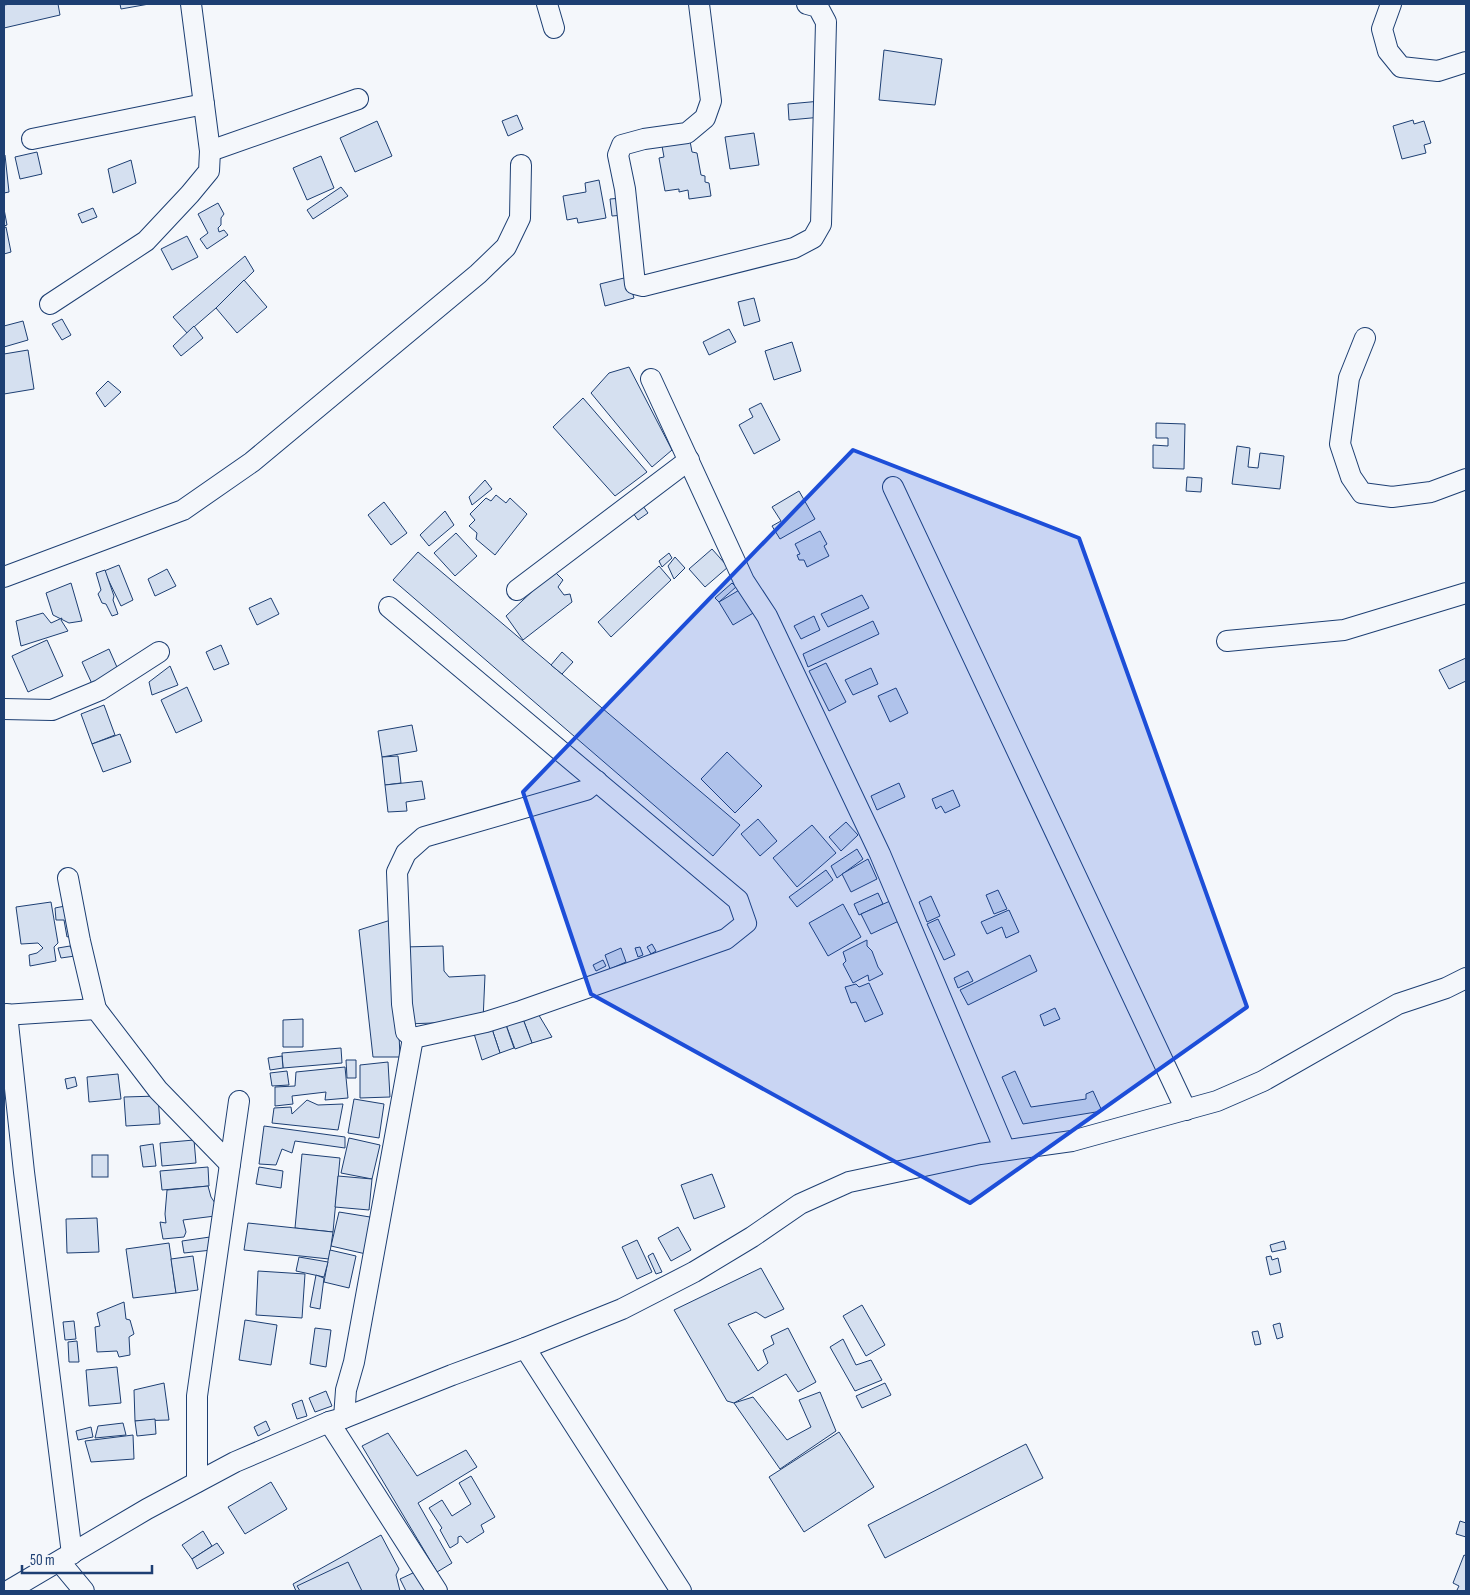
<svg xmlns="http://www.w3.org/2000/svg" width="1470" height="1595" font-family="'Sofia Sans Condensed',sans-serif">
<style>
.building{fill:#d5e0f0;stroke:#1d3f73}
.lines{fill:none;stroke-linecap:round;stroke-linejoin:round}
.minor-casing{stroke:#1d3f73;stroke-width:22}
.minor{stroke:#f4f7fb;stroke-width:20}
.marked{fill:#1d4ed8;fill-opacity:0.2;stroke:#1d4ed8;stroke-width:4;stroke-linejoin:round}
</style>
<rect width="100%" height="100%" fill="#f4f7fb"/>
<!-- building -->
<g class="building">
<path d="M11,4H58L60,15L4,28V5Z"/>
<path d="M120,4H149L121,9Z"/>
<path d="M884,50L942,59L935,105L879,100Z"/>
<path d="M821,101L822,117L789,120L788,104Z"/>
<path d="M517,115L523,129L508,136L502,121Z"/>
<path d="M1413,120L1414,124L1424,121L1431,143L1424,145L1426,153L1402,159L1393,126Z"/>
<path d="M377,121L392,156L355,172L340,138Z"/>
<path d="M754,133L759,165L730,169L725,137Z"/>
<path d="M690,141L692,152L697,153L701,175L705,176V182L709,183L711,196L689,199L688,190L679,192V189L665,191L659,158L664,157L662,146Z"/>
<path d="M37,152L42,174L20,179L15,157Z"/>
<path d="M4,155H5L9,192L4,193Z"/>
<path d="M321,156L334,188L307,200L293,168Z"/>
<path d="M131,160L136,183L113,193L108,169Z"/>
<path d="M599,180L606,218L578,223L577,218L567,220L563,196L586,192L585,183Z"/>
<path d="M341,187L348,196L313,219L307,210Z"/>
<path d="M622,198L624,215L612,216L610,199Z"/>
<path d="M218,203L224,214L221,218V225L218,228L219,232L224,230L228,235L207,249L200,239L208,233L198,214Z"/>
<path d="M93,208L97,217L82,223L78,214Z"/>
<path d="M4,209L7,225L4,226Z"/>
<path d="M6,227L11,252L4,254V228Z"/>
<path d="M187,236L198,257L172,270L161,249Z"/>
<path d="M245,256L254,271L216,308L187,333L173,317Z"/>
<path d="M628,277L634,298L605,306L600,284Z"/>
<path d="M244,280L267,307L237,333L216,308Z"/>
<path d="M754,298L760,321L744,326L738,302Z"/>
<path d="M62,319L71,335L62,340L52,324Z"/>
<path d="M23,321L28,340L4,347V326Z"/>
<path d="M194,326L203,338L181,356L173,346Z"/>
<path d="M729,329L736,342L709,355L703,342Z"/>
<path d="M792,342L801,371L774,380L765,351Z"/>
<path d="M28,350L34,389L4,394V354Z"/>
<path d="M629,367L672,450L652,467L591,393L609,373Z"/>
<path d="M108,381L121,392L105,407L96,393Z"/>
<path d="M583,398L647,472L615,496L553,427Z"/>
<path d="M761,403L780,440L754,454L739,425L753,417L749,409Z"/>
<path d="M1156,423L1185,424L1184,469L1153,468V445L1168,446V438H1156Z"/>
<path d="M1237,446L1250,448L1248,467L1258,468L1260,453L1284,456L1280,489L1232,484Z"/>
<path d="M1187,477L1202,478L1201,492L1186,491Z"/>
<path d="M485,480L492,489L472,505L469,497Z"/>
<path d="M799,491L815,519L780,539L772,526L781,521L772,507Z"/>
<path d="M496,495L506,503L510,498L527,514L495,555L476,539L477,533L469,526L475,520L470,514L486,498L491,501Z"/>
<path d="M384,502L407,533L391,545L368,515Z"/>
<path d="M643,506L648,513L638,520L633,513Z"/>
<path d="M445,511L454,525L429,546L420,535Z"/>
<path d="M820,531L827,544L824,546L829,556L807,567L804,560H799L797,555L800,554L795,544Z"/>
<path d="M456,533L477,556L455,576L434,553Z"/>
<path d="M712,549L728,567L705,587L689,569Z"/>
<path d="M418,552L740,825L713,856L393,580Z"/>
<path d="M669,553L672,558L662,567L659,561Z"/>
<path d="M675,557L685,568L674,579L668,566Z"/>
<path d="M119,565L133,600L121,606L104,571Z"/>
<path d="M659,566L671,580L611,637L598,622Z"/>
<path d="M167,569L176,586L155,596L148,579Z"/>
<path d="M105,570L114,596L113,600L118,614L112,616L106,604L102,603L98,594L101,590L96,573Z"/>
<path d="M554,571L563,580L558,587L564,595L570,594L572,602L523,640L506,616Z"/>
<path d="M71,583L82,621L69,623L53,615L46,593Z"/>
<path d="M732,583L736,587L719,602L715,598Z"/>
<path d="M741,589L755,612L733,625L719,602Z"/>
<path d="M862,595L869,608L828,627L821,614Z"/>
<path d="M271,598L279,614L257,625L249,608Z"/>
<path d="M43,613L51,623L62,618L61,620L68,631L21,646L16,621Z"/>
<path d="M814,616L820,630L801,639L794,626Z"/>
<path d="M873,621L879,634L808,667L803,654Z"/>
<path d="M47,640L63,676L28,692L12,656Z"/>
<path d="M221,645L229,664L214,670L206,652Z"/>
<path d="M109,649L120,674L93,686L82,662Z"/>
<path d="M562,652L573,662L562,674L551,665Z"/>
<path d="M1466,658V681L1449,689L1439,670Z"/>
<path d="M826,663L846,702L829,711L809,671Z"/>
<path d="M170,666L178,685L152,695L149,682Z"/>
<path d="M871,668L878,684L853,695L845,680Z"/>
<path d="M187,687L202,721L176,733L161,700Z"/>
<path d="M896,688L908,713L890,722L878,696Z"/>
<path d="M104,705L115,735L92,744L81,714Z"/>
<path d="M412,725L417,751L382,757L378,731Z"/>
<path d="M120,734L131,762L103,772L92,744Z"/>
<path d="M727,752L762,786L735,813L701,779Z"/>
<path d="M398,756L401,783L385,785L382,757Z"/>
<path d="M422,781L425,799L406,802L407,811L388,812L385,785Z"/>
<path d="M899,783L905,797L877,810L871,796Z"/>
<path d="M953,790L960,806L945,813L941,806L936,809L932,799Z"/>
<path d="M758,819L777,841L760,856L741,834Z"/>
<path d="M846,822L858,835L841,851L829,837Z"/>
<path d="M812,825L836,853L797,887L773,858Z"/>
<path d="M857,849L863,859L837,878L831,866Z"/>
<path d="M868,859L877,879L851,892L842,874Z"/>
<path d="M826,870L833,880L797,907L789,897Z"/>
<path d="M998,890L1007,909L994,914L986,895Z"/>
<path d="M878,893L883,904L859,915L854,904Z"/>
<path d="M931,896L940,916L927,922L919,902Z"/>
<path d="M890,901L901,920L871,934L861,914Z"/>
<path d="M51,902L58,943L54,947L56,961L30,966L29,955L37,953L43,948L38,943L21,944L16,907Z"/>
<path d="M843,904L861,937L828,956L809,923Z"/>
<path d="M70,905L75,934L67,937L64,920H56L55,908Z"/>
<path d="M1009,910L1019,932L1006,938L1002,927L987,934L981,922Z"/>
<path d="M394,919L400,1057H373L359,930Z"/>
<path d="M938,919L955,955L944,960L927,924Z"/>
<path d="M867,940V946L872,951L878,967L883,974L869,981L868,975L853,983L843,964L846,961L843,952Z"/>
<path d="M652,944L656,951L651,954L647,947Z"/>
<path d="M70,946L75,956L61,958L58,948Z"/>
<path d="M443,946L444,971L449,977L485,975L483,1021L407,1024L403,947Z"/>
<path d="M640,947L643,955L638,957L635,948Z"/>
<path d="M621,948L626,962L610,969L605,955Z"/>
<path d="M1030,955L1037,971L968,1005L960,990Z"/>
<path d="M603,960L606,966L596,971L593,965Z"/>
<path d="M968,971L973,981L958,988L954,978Z"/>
<path d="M869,983L883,1014L865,1022L856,1002L851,1003L845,987L856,984L859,987Z"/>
<path d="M1055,1008L1060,1019L1044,1026L1040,1015Z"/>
<path d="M537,1012L552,1037L532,1043L523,1019Z"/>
<path d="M303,1019V1047H283V1020Z"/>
<path d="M523,1019L532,1043L515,1049L506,1025Z"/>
<path d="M506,1025L514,1048L500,1053L492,1029Z"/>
<path d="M472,1027L492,1029L500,1053L482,1060Z"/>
<path d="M341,1048L342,1063L283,1068L282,1053Z"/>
<path d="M282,1056L283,1068L270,1070L268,1058Z"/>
<path d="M346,1060H356V1078H347Z"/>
<path d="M388,1062L390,1097L360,1098V1065Z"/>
<path d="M345,1067L348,1098L325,1100L326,1092L292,1096L293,1104L275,1106V1087L295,1086L296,1072Z"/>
<path d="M287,1071L289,1085L272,1086L270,1073Z"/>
<path d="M1015,1071L1031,1107L1086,1099V1094L1093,1091L1102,1111L1023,1124L1002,1077Z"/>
<path d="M118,1074L121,1099L89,1102L87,1077Z"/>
<path d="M75,1077L77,1086L67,1089L65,1079Z"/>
<path d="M158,1096L160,1124L126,1126L124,1097Z"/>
<path d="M354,1099L384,1104L379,1138L348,1133Z"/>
<path d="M307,1100L318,1105L343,1104L338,1130L272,1123L274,1108L291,1107L292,1114Z"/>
<path d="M264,1126L345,1137V1148L295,1141L292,1153L282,1149L276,1165L259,1164Z"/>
<path d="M349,1138L380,1145L372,1179L341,1173Z"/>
<path d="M194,1140L196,1163L162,1166L160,1143Z"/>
<path d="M153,1144L156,1166L143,1167L140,1146Z"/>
<path d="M302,1154L340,1158L333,1232L295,1228Z"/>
<rect x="92" y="1155" width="16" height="22"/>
<path d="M208,1167L209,1186L162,1190L160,1171Z"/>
<path d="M259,1167L283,1171L281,1188L256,1184Z"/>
<path d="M712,1174L725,1207L694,1219L681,1185Z"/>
<path d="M338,1176L372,1179L369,1210L335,1207Z"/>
<path d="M208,1186L211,1197L215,1203V1216L183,1220L186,1232L184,1237L163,1239L160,1222L166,1223L165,1214L167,1190Z"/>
<path d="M339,1212L370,1217L366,1254L331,1246Z"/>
<path d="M97,1218L99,1252L67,1253L66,1219Z"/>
<path d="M248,1223L333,1232L329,1259L244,1250Z"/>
<path d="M678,1227L691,1250L671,1261L658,1238Z"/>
<path d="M210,1237L212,1250L184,1253L182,1241Z"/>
<path d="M637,1240L652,1272L637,1279L622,1247Z"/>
<path d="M1284,1241L1286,1249L1272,1252L1270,1245Z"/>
<path d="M169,1243L176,1293L133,1298L126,1249Z"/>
<path d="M330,1250L356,1256L349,1288L324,1282Z"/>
<path d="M653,1253L662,1272L656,1274L648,1256Z"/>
<path d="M193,1256L198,1290L176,1293L171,1259Z"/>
<path d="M1271,1256L1272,1260L1278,1258L1281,1272L1270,1275L1266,1257Z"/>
<path d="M299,1257L328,1262L324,1277L296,1271Z"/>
<path d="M761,1268L784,1309L765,1318L756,1312L728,1324L758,1371L768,1363L763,1350L774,1344L771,1336L788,1328L816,1382L798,1392L786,1374L734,1403L727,1401L674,1310Z"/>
<path d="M258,1271L305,1274L302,1318L256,1315Z"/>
<path d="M316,1275L324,1278L320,1309L310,1307Z"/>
<path d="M124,1302L126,1319L130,1320L134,1334L129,1337L130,1355L119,1357L117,1351L97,1352L95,1327L100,1326L97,1313Z"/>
<path d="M862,1305L885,1345L866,1356L843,1316Z"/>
<path d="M245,1320L277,1325L271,1365L239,1360Z"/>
<path d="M74,1321L76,1339L65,1340L63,1322Z"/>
<path d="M1280,1323L1283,1337L1277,1339L1273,1325Z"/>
<path d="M315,1328L331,1330L326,1367L310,1364Z"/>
<path d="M1258,1331L1261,1344L1255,1345L1252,1332Z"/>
<path d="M843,1339L856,1365L871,1360L882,1380L855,1391L830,1347Z"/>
<path d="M77,1341L79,1362H69L68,1342Z"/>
<path d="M117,1367L121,1403L89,1406L86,1370Z"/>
<path d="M164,1383L169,1420L135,1421L134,1390Z"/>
<path d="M885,1383L891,1395L862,1408L856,1396Z"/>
<path d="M326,1391L332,1406L315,1412L309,1398Z"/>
<path d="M820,1392L836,1431L780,1469L734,1403L753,1397L787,1440L811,1427L799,1400Z"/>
<path d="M302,1400L307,1416L297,1419L292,1404Z"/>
<path d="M155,1419L156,1434L137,1436L135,1421Z"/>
<path d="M266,1421L270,1430L258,1436L254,1427Z"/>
<path d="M123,1423L126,1435L95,1438L98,1426Z"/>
<path d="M91,1427L93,1437L78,1440L76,1431Z"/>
<path d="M839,1432L874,1487L804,1532L769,1477Z"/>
<path d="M388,1433L417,1476L466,1450L477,1467L418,1503L452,1563L437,1572L362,1446Z"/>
<path d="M133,1435L134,1459L91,1462L85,1441Z"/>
<path d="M1026,1444L1043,1478L885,1558L868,1525Z"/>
<path d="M471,1476L495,1517L481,1525L484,1532L467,1543L461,1536L458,1537V1543L450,1548L440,1530L442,1528L429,1508L442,1500L452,1516L471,1504L459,1483Z"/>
<path d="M271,1482L287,1509L245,1534L228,1507Z"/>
<path d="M1460,1521L1466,1523V1537L1456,1534Z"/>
<path d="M203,1531L212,1546L192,1559L182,1545Z"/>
<path d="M381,1535L399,1569L396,1575L400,1591H296L293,1584Z"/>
<path d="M217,1543L224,1553L197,1569L192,1559Z"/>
<path d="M1464,1555L1466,1556V1588L1465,1591H1460L1457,1590L1459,1586L1453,1583Z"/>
<path d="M348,1562L362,1591H300L297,1586Z"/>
<path d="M415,1572L425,1591H406L400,1579Z"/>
</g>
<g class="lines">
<!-- minor casing -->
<g class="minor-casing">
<g id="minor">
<path d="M547,4L554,28"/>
<path d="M699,4L711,101L705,118L687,133L644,139L622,145L618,155L625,189L635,284L643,286L794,248L813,238L821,224L826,22L818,7L807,4"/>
<path d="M1391,4L1382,29L1388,51L1401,67L1438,71L1466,62"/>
<path d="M32,139L204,104"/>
<path d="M210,151L358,99"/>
<path d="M50,304L146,241L190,194L209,171L210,151L191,4"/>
<path d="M1365,338L1349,378L1340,444L1351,477L1362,493L1392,497L1431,492L1466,479"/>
<path d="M651,379L744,581L767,616L880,854L1005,1150"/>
<path d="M893,487L1186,1110"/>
<path d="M4,577L183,510L252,462L478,274L506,247L520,218L521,165"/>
<path d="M517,590L689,460"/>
<path d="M389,607L738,900L746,923L726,939L521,1011L486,1022L413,1038"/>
<path d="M1227,641L1344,630L1466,593"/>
<path d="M4,709L52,710L100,690L159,652"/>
<path d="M68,878L80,941L96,1009L158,1090L230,1164"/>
<path d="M7,1014L24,1172L72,1554"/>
<path d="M4,1015L96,1009"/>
<path d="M413,1038L406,1032L402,1004L397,872L406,853L424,837L586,790L597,781"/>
<path d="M525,1348L681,1591"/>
<path d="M344,1418L346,1390L354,1362L413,1038"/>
<path d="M329,1422L437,1591"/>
<path d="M197,1482V1396L239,1101"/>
<path d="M60,1562L84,1591"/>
<path d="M8,1591L147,1509L235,1462L329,1422L344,1418L452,1375L525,1348L622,1309L694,1272L752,1237L800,1204L849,1182L980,1154L1072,1141L1217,1101L1263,1081L1398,1004L1446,988L1466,978"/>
</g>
</g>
<!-- minor -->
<use href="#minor" class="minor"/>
</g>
<!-- marked area -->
<path class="marked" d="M853,450L1079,538L1247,1007L970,1203L591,994L523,792Z"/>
<!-- border -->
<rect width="1470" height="1595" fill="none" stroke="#1d3f73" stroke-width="10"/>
<!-- scale -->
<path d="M22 1565v8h130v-8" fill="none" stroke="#1d3f73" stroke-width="2.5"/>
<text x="30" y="1565" font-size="15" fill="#1d3f73" stroke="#f4f7fb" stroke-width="4" paint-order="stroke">50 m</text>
</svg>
